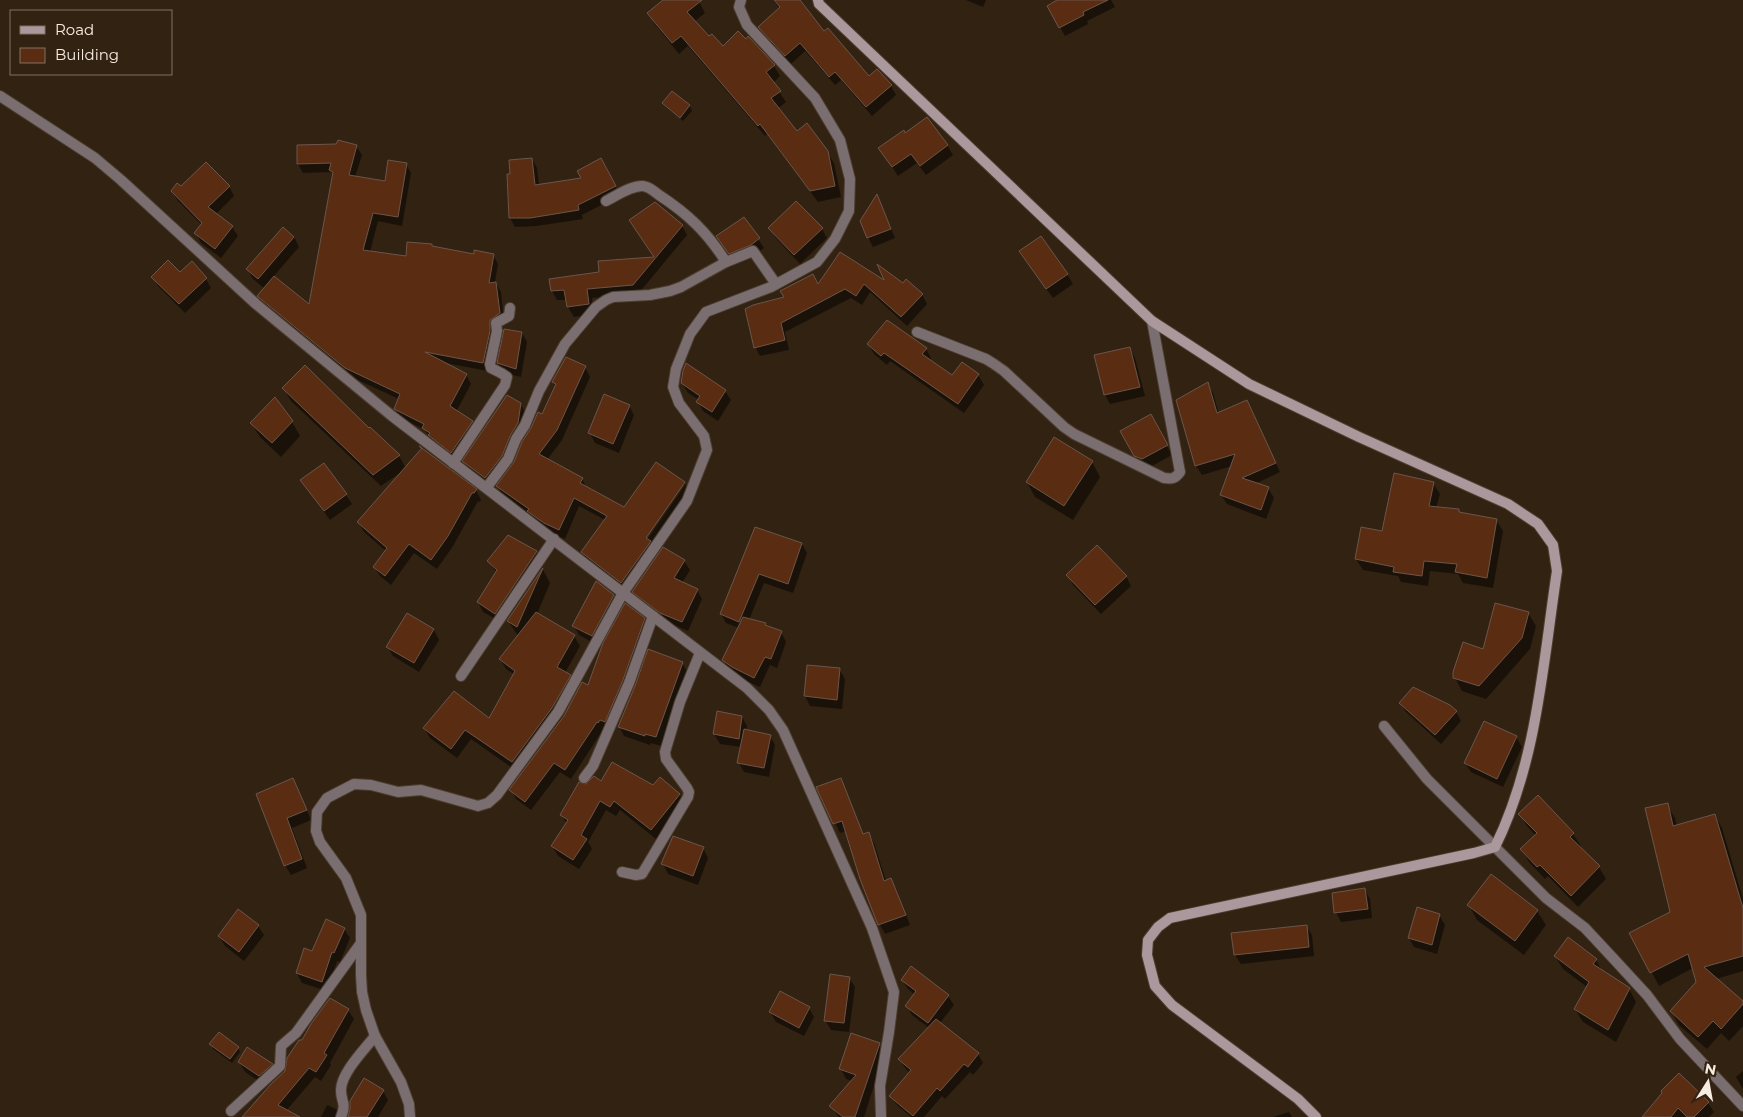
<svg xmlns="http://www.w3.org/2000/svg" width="1743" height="1117" font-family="Montserrat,sans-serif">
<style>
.shadow{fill:#0007;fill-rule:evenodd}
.building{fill:#5a2d13;stroke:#6c554a}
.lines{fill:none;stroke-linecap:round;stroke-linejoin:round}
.lane-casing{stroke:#4d3e2f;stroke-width:12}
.street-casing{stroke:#4d3e2f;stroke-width:12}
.secondary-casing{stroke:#4d3e2f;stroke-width:12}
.lane{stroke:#7a6e71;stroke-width:10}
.street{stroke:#7a6e71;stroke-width:10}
.secondary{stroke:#ab989c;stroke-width:10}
</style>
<rect width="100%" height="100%" fill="#312212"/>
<!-- shadow -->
<g class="shadow">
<path d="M665,0H698L705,13L694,22L709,38L723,48L774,66L780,76L773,83L786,102L777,109L797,132L827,152L834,163L841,197L818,202L767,134L765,136L688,46L679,54L655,24L649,14Z"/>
<path d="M773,0H799L824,33L868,78L877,71L891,86L896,95L872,116L841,80L835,85L805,51L791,64L765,36L760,27L780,9Z"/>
<path d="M966,0H986L983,7Z"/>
<path d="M1058,0H1111L1115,7L1087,21L1088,24L1065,36L1048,6Z"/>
<path d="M672,92L690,106L692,111L683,121L666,107L663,103Z"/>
<path d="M905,135L947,145L953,155L926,175L917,163L898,176L880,148Z"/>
<path d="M356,146L362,155L355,177L386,182L406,164L411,173L402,226L378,221L370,252L407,257L433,248L474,256L493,255L498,264L495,282L501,292L504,322L494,330L488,371L445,363L466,375L471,384L456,412L472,422L477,431L457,461L435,444L424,429L400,418L395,408L399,399L351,377L264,305L259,296L265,289L253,279L248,270L294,237L299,247L273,277L310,306L334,176L331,172L303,173L298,164Z"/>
<path d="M532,159L537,168L539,186L583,179L601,160L620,195L582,215L583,219L536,226L515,227L510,218L512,175Z"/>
<path d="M229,186L234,196L216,214L232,227L238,236L221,258L201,243L196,233L202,225L178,201L172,191L181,188Z"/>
<path d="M877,197L895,238L873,247L868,237Z"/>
<path d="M744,218L764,248L756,254L735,262L718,236Z"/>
<path d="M682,226L687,235L638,294L592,298L594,314L574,317L568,307L567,300H557L552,291L600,273L655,258Z"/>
<path d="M770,228L822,229L827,238L800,264L775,237Z"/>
<path d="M840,253L886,284H903L922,294L927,304L907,326L870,292L862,305L851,298L785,332L789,350L760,356L755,347L786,298L819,286Z"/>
<path d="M1026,261L1067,274L1073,284L1053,298Z"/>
<path d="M180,274L206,279L211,288L185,313L158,286L153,277Z"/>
<path d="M522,333L527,342L521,377L504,373L498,363Z"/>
<path d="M868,344L926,349L931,358L930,361L953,377L962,364L978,375L984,385L964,413L890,361L887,365L874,354Z"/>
<path d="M1130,348L1135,358L1145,396L1110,404L1105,395L1096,356Z"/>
<path d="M585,367L590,377L562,440L547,460L582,479L587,489L625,509L684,483L690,492L627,592L588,561L582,552L605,520L579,506L565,539L550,533L534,520L531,515L503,496L498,487L515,462L543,416L556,387L553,382ZM682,485H685L644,544L642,542Z"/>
<path d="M682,383L725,391L731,400L718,421L703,411L698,402L699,400L688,393Z"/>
<path d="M1207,384L1213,393L1219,414L1247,402L1280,472L1255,484L1268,488L1274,498L1266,519L1227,504L1221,495L1232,466L1202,475L1196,466Z"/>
<path d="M284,389L369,430L370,428L399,456L406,468L476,490L481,500L480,502L478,501L453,546L437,569L414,553L391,585L380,576L374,567L386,551L364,532L358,522L403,471L381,486L291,401Z"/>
<path d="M520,404L526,413L491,487L469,471L464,461Z"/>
<path d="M629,406L634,415L619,453L595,443L590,433Z"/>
<path d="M1150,416L1172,455L1148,468L1141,465L1122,432Z"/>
<path d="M292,422L300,436L281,457L260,437L251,423Z"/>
<path d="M1092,462L1100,477L1073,520L1035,497L1027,482Z"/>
<path d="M302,481L346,495L352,504L330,520Z"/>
<path d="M1433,483L1440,494L1436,508L1458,510L1461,514L1496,520L1503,531L1493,588L1463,583L1458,574L1430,571L1428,586L1401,582L1398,576L1363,570L1356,559Z"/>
<path d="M756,528L802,544L807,553L793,593L764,583L749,620L765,624L766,627L781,632L786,642L777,668L770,665L760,687L738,677L729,670L724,660L739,628L726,623L721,614Z"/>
<path d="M508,536L536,552L542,562L501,622L483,612L478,602L497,573L488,561Z"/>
<path d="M684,561L690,570L682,583L697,590L702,599L688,631L667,622L639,601L634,592Z"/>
<path d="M543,570L550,583L537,614L574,636L580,646L565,673L570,676L575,686L518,772L471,739L457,758L430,738L424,728L489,720L515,675L506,669L500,659L518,636L508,621Z"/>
<path d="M1068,575L1126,576L1131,586L1101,614L1073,585Z"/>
<path d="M613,596L619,605L597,645L579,635L574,626Z"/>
<path d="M1528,613L1536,626L1530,649L1486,699L1462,691L1455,678Z"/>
<path d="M407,614L434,630L439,640L419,672L393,656L388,647Z"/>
<path d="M644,619L649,629L604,732L602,731L571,779L560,772L531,810L516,799L511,790L589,687Z"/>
<path d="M682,663L688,673L661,746L651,743L650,745L624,736L619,726Z"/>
<path d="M839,669L845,679L842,709L810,706L805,696Z"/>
<path d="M1400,703L1456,712L1461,721L1441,744L1406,712Z"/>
<path d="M742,717L747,726L746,731L770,736L775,745L769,777L744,772L739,763L742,747L720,744L714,734Z"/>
<path d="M1516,737L1522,747L1503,787L1471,772L1465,763Z"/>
<path d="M660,779L680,795L685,804L656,839L620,810L616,816L606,810L588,842L592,849L579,869L558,856L552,846L567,824L561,815L587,786L602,783L653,786Z"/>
<path d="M840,779L845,789L863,835L868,833L874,843L886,881L890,880L896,889L910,925L885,934L880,925L861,879L846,831L840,833L818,788Z"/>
<path d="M298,789L311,820L292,828L307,868L291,875L285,865L257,795Z"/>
<path d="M1667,805L1675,818L1677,826L1715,815L1722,828L1743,899V971L1716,979L1743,1003V1026L1729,1041L1721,1033L1707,1049L1679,1025L1671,1011L1697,982L1693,968L1659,986L1631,933L1672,913Z"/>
<path d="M1520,814L1573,834L1581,846L1579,847L1599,867L1606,879L1578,907L1548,876L1545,879L1529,862L1522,849L1536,836L1527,826Z"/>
<path d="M703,848L708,858L698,885L668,874L663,864Z"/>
<path d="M1365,890L1370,899L1372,918L1341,922L1336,912Z"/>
<path d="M1469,905L1537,911L1546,925L1524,955L1477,920Z"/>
<path d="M1439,915L1445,925L1437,954L1414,947L1409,938Z"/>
<path d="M258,926L264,935L244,961L225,946L219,936Z"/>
<path d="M1306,926L1312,935L1314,956L1241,964L1235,955Z"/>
<path d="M344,929L350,938L340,962L337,961L327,991L302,983L297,973L312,953Z"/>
<path d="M1555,956L1596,960L1603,973L1629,989L1636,1002L1616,1042L1583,1022L1575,1009L1587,987L1563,969Z"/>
<path d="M849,978L855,987L849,1032L831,1030L825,1020Z"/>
<path d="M902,980L948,996L954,1005L940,1023L978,1054L983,1063L973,1075L970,1072L945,1099L942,1096L924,1117H911L896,1104L891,1096L910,1073L905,1068L900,1059L929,1028L912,1015L907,1006L915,995L908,989Z"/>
<path d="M809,1008L814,1017L804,1036L776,1022L770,1012Z"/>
<path d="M348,1010L354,1019L330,1063L331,1065L321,1081L315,1077L286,1111L298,1117H244L286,1072L303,1042Z"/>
<path d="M211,1044L238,1048L240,1052L232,1063L213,1049Z"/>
<path d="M879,1044L884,1054L864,1117H839L831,1106L852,1081L846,1079L841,1069Z"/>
<path d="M239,1062L272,1064L277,1074L265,1085L245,1072Z"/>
<path d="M1743,1071V1089L1736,1077Z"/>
<path d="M1679,1074L1708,1103L1714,1112L1709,1117H1644Z"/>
<path d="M383,1091L388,1100L378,1117H349Z"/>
<path d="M327,1105L336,1109L341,1117H321Z"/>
<path d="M1289,1112L1292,1117H1273Z"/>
</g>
<!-- building -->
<g class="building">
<path d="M663,0H702L687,12L709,36L712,34L723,46L738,31L746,39L748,36L775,65L766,72L781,91L771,98L797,131L807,123L828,151L835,186L810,191L760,124L758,126L681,36L672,43L647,13Z"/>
<path d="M774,0H800L824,31L828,28L869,76L877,69L892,85L866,107L835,72L829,77L800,43L785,56L758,27L780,7Z"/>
<path d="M1057,0H1108L1083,12L1084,15L1059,28L1047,6Z"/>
<path d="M672,91L690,105L680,118L662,103Z"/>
<path d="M927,117L948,145L920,166L911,154L892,167L878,148L904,130L905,133Z"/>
<path d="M338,140L357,145L349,175L385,181L388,160L407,163L398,217L373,213L363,250L406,256L407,242L432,244V246L474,254V250L494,254L489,283L496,282L500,313L490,320V331L483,363L425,352L467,374L450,406L473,421L451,453L428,435L430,433L422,428L424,424L394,409L400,394L345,368L257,296L274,276L309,304L333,172L329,170L331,163L297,164V145L336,144Z"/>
<path d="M532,158L535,185L581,178L577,171L601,158L616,186L578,205L579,210L530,218H509L507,174H510L509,160Z"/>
<path d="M206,162L230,186L208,207L233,226L215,249L194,233L202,223L171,191L177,183L181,186Z"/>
<path d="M877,194L891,229L867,238L860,221Z"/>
<path d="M796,201L823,228L794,255L768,228Z"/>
<path d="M655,202L683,225L633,285L587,289L589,304L567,307L564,290L551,291L549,279L599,272L598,261L654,257L629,220Z"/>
<path d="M744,217L760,238L751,245L729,254L716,236Z"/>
<path d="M283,227L294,237L258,279L246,269Z"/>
<path d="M1041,236L1068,274L1046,289L1019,251Z"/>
<path d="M840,252L884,280L877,264L903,283L906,279L923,294L901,317L864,284L856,296L845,289L781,323L785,340L754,348L745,309L753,305L784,297L780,291L813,274L818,284Z"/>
<path d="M168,260L180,272L192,261L207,278L179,304L151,277Z"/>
<path d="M887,320L927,348L922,354L952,375L962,362L979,374L958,404L884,353L881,356L867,344Z"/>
<path d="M504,329L522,332L516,369L497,363Z"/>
<path d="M1130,347L1140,387L1104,395L1094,355Z"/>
<path d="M566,357L586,366L557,430L539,454L583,478L580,483L624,507L656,462L685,482L646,538L651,541L621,583L581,552L607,516L574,498L559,530L544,523L527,511L529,509L496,486L514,462L522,442L531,428L538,412L542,414L556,384L552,382Z"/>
<path d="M686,363L726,390L712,412L696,402L700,396L681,383L683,371Z"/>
<path d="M305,365L369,428L370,427L400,455L373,475L282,388Z"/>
<path d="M1208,382L1217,413L1247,400L1276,463L1242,478L1269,487L1261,510L1220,495L1235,454L1195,466L1176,400Z"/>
<path d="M604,394L630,405L613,444L588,433Z"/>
<path d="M507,395L521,403L518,423L510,436L502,456L485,478L462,461Z"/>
<path d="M275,397L293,421L272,443L250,423Z"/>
<path d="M1151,414L1168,445L1142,459L1134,456L1120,431Z"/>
<path d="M1054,437L1093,461L1064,506L1026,482Z"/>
<path d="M419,446L477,489L474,493H472L448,536L431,560L409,544L385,576L373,567L387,548L357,522L422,448Z"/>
<path d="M324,463L347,494L324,511L300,480Z"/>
<path d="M1394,473L1434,482L1429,506L1459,509V512L1497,519L1487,578L1455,572L1457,564L1424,561L1422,576L1393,572L1394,567L1355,559L1361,527L1382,531Z"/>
<path d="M755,527L802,543L788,584L759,574L739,622L720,614Z"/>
<path d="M508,535L537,551L495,614L477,602L497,570L487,561Z"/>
<path d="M1097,545L1127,576L1095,605L1066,575Z"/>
<path d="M663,547L685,560L674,578L698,589L682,622L660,613L632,592Z"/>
<path d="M543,568L517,627L507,621Z"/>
<path d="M596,581L614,595L592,636L572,626Z"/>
<path d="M625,603L645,618L623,680L605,722L600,720L598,723L597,722L565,770L554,763L525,802L509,790L564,716L582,682L588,685L603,643Z"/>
<path d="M1495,603L1529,612L1522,638L1479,686L1453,678V672L1463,642L1483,649Z"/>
<path d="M536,612L575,635L557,667L571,675L552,708L512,762L465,730L451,749L423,728L454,691L489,718L515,671L499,659Z"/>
<path d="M407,613L434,629L414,663L386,647Z"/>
<path d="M743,617L766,623L765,625L782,631L771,659L765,657L754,678L732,667L722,660Z"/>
<path d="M648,649L683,662L656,737L645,734V736L618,727L635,686Z"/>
<path d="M807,665L840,668L837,700L804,696Z"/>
<path d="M1413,687L1450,705L1457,711L1435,735L1399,703Z"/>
<path d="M717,711L742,716L739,739L713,734Z"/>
<path d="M1484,721L1517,736L1497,779L1464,763Z"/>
<path d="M744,729L771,735L764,768L737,763Z"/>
<path d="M612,762L653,785L660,777L680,794L651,830L614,801L610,807L600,801L581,835L587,839L573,860L551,846L568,820L560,815L579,782L586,784L594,776L601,781Z"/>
<path d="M293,778L307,810L287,818L302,859L284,866L256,794Z"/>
<path d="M841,778L863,834L869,832L884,881L891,878L906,915L878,925L860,879L842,821L833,824L816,787Z"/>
<path d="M1538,795L1574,833L1570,837L1600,866L1571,896L1540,865L1537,867L1520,849L1537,833L1518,814Z"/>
<path d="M1668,803L1673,826L1715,814L1743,908V956L1704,967L1743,1001V1004L1721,1029L1713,1021L1698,1037L1670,1011L1696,982L1688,954L1650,973L1629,933L1670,912L1645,808Z"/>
<path d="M673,836L704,847L693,876L661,864Z"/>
<path d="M1491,874L1538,910L1515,941L1467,905Z"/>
<path d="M1365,888L1368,909L1334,913L1332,893Z"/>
<path d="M1417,907L1440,914L1432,945L1408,938Z"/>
<path d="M238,909L259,925L239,952L218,936Z"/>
<path d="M326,919L345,928L334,953L332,952L322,982L296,973L304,948L312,951Z"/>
<path d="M1307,925L1309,947L1234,955L1231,933Z"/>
<path d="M1568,937L1597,959L1593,964L1630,988L1608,1030L1574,1009L1589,982L1554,956Z"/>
<path d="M911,966L949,995L928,1023L905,1006L916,991L901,980Z"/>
<path d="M830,974L850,977L844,1023L824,1021Z"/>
<path d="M780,991L810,1007L799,1028L769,1012Z"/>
<path d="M330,998L349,1009L324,1053L327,1055L316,1072L309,1068L278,1105L300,1117H242L271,1084L285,1071L287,1058L299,1040H302L311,1024Z"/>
<path d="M936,1019L979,1053L968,1067L964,1064L940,1091L937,1088L913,1116L889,1096L911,1070L898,1059Z"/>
<path d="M219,1032L239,1047L230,1059L209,1044Z"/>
<path d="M851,1033L880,1043L855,1117H843L829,1106L856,1075L839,1069Z"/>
<path d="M247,1047L273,1064L259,1076L238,1062Z"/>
<path d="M1679,1073L1709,1102L1694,1117H1687L1678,1108L1671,1117H1642L1662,1093L1661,1091Z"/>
<path d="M364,1078L384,1090L367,1117H348L350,1109V1101Z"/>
</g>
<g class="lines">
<!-- lane casing -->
<g class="lane-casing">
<path id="lane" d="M726,262L753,251L776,284"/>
</g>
<!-- street casing -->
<g class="street-casing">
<g id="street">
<path d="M0,96L95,158L121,180L256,304L392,416L747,688L769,710L783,730L872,928L894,992L889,1032L880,1086L881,1117"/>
<path d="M917,332L986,359L994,364L1004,371L1064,427L1074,434L1164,478C1172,479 1175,479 1180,472L1152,321"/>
<path d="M453,463L505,385L507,377L501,373L491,368L490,364L497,331L496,323L509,316L510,308"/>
<path d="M487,487L508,459L516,439L525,425L539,391L565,344L596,307L606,300L613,297L650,295L670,291L681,287L726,262C707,232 688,214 659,195C654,191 648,186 642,186C630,186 616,196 606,201"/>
<path d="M461,676L554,539"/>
<path d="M1384,726L1427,779L1546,898L1585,928L1612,957L1647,995L1680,1039L1743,1106"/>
<path d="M584,778L593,766L629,683L653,616"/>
<path d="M622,872L636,875L642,874L688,797L689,792L687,788L666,759L665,752L680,702L700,653"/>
<path d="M231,1111L280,1066L281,1046L296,1033L361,943"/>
<path d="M341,1117C347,1102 341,1103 341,1090C341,1073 365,1049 375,1036"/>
<path d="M410,1117L409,1104L401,1082L375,1036L366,1010L362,992L361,975V915L346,878L320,842L316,831L317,812L327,798L354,784L371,785L398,792L421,790L478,806L488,803L497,795L558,712L623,593L687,501L707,450L704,436L679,403L673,387L676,369L690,334L706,312L771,287L817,262L835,239L849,211L850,179L840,140L815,98L747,25L739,7L741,0"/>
</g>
</g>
<!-- secondary casing -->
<g class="secondary-casing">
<path id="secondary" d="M818,0L819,4L1152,321L1249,384L1359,437L1508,504L1538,524L1553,545L1557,571C1543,663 1537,762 1495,847L1474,853L1170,918L1158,927L1148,940L1147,955L1155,986L1172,1005L1298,1099L1316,1117"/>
</g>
<!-- lane -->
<use href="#lane" class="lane"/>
<!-- street -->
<use href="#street" class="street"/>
<!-- secondary -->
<use href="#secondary" class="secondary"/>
</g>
<!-- legend -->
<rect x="10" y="10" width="162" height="65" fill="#312212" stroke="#807365"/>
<rect x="20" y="26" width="25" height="8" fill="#ab989c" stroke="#807365"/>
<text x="55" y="35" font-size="15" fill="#f7ece2">Road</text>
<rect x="20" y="48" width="25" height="15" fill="#5a2d13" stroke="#807365"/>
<text x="55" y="60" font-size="15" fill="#f7ece2">Building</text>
<!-- north arrow -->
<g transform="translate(1708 1082) rotate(11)" stroke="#312212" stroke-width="4" paint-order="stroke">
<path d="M0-4L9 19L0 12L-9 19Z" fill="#f7ece2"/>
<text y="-8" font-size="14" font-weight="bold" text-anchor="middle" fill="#f7ece2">N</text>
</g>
</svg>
